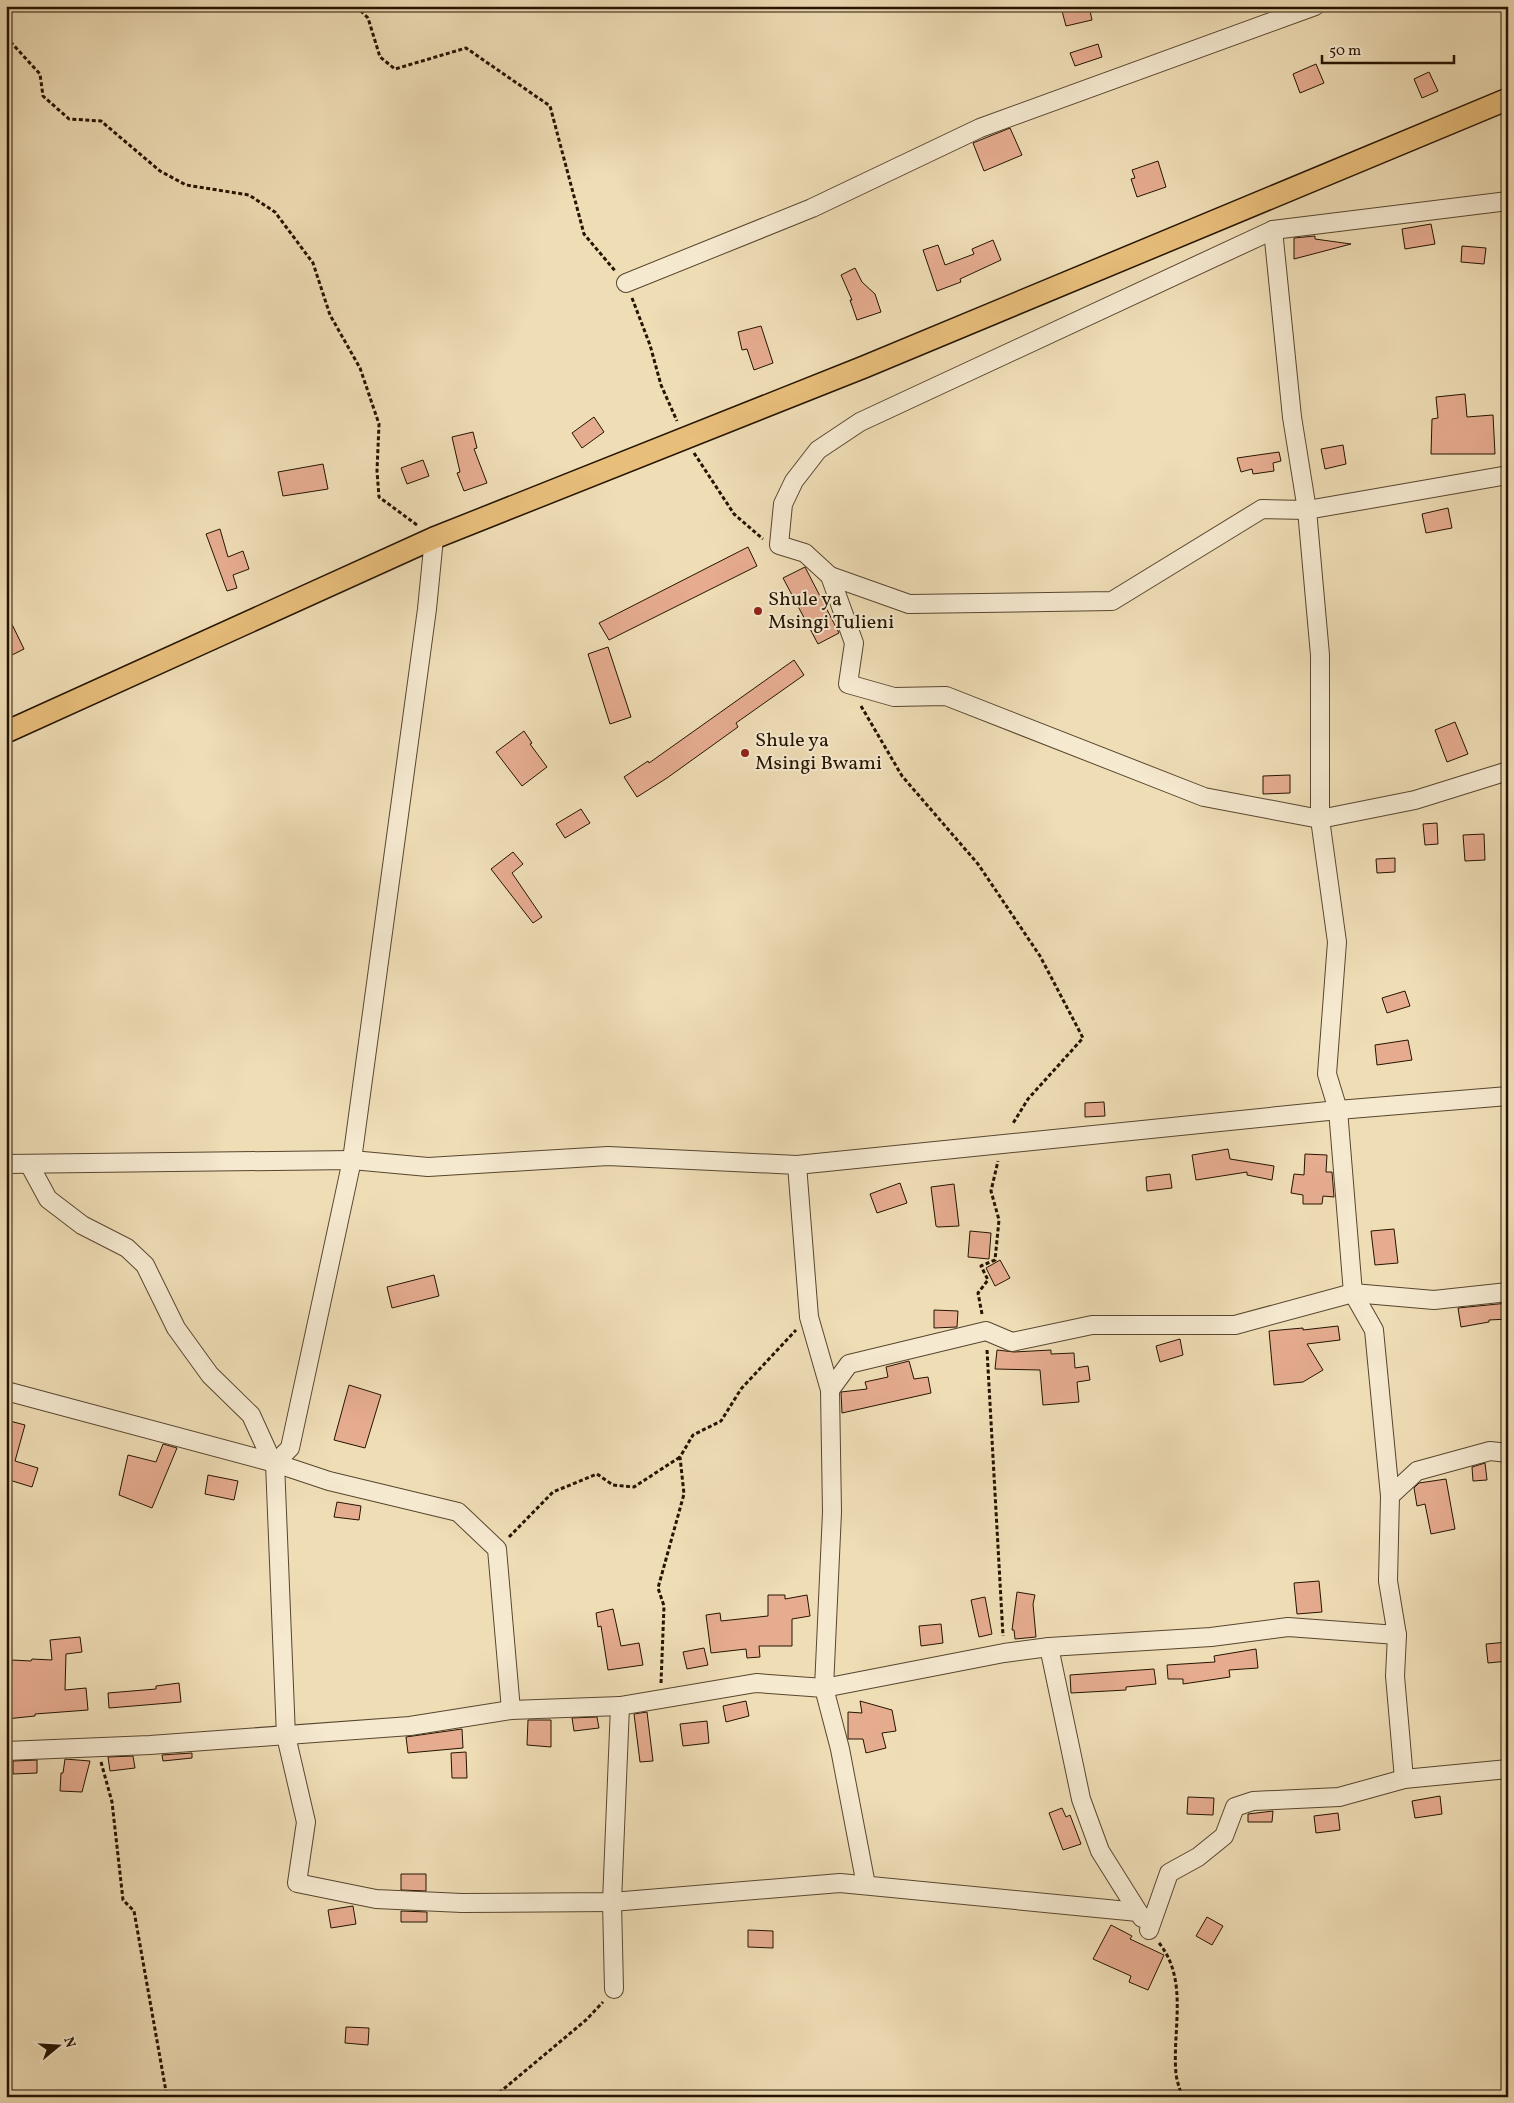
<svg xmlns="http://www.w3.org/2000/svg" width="1514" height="2103" font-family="Vollkorn,serif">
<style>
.building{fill:#e6ac90;stroke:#251400}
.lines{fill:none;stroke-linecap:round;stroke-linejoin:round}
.minor-casing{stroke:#58462e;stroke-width:20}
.major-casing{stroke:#251400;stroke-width:24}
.path{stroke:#251400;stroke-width:3;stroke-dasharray:4 2.5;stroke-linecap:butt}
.minor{stroke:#f5e9d0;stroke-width:18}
.major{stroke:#e8be7b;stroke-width:21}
.poi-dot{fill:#8f2418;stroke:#f5e9d0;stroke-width:2}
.labels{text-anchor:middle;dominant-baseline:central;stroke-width:4;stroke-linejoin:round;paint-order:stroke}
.poi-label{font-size:20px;fill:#251400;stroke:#f5e9d0;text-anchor:start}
</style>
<rect width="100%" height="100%" fill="#efddb6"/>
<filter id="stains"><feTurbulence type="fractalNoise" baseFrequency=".004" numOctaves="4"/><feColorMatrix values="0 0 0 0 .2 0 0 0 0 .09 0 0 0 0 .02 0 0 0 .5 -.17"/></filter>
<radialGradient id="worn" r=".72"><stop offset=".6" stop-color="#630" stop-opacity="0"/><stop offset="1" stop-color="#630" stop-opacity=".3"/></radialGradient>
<!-- building -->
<g class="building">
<path d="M1081,6H1089L1092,20L1066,26L1062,11Z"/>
<path d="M1098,44L1102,57L1075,66L1070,53Z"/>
<path d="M1316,64L1324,83L1300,93L1293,74Z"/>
<path d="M1429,72L1438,91L1422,98L1414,79Z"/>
<path d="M1010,128L1022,155L984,171L973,143Z"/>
<path d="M1158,161L1166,187L1137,197L1131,179L1135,178L1132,170Z"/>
<path d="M1431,224L1435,244L1405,249L1402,229Z"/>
<path d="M1315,236V239L1351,244L1294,259V238Z"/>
<path d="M993,240L1001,260L960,279L961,282L937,291L923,250L938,245L945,265L974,254L972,249Z"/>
<path d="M1462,246L1486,248L1484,264L1461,262Z"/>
<path d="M855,268L862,282L875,294L881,312L857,320L850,300H852L841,275Z"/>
<path d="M761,326L773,363L754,370L747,349L742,350L738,332Z"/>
<path d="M1465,394L1467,417L1493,415L1495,454H1431L1432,419L1438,418L1436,397Z"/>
<path d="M594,417L604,432L582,448L572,433Z"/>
<path d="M473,432L477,448L474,449L487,483L464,491L457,473L460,472L452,437Z"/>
<path d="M1343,445L1346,464L1325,469L1321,449Z"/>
<path d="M1279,452L1281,461L1273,463L1274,471L1253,474L1252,469L1241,472L1237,458Z"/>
<path d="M423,460L429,476L407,484L401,468Z"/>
<path d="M323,464L328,489L283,496L278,472Z"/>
<path d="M1448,508L1452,528L1426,533L1422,514Z"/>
<path d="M220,529L228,557L243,551L249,569L233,575L237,588L227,591L206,534Z"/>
<path d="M748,547L757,566L609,640L599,623Z"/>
<path d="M805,567L839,633L818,644L783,578Z"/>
<path d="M6,612L24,649L6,658Z"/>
<path d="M608,647L631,717L610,724L588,654Z"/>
<path d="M794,660L804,675L736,723L738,727L667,778L637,797L624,777L648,761L649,763Z"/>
<path d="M1455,722L1468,754L1447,762L1435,730Z"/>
<path d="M524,731L532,743L530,744L547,767L522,786L496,752Z"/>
<path d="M1290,775V793L1263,794V776Z"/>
<path d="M581,809L590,823L565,838L556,824Z"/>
<path d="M1437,823L1438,844L1425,845L1423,824Z"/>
<path d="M1484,834L1485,860L1465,861L1463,835Z"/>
<path d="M513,852L523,864L512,873L542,917L533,923L491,869Z"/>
<path d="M1395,858V872L1377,873L1376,859Z"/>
<path d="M1405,991L1410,1006L1387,1013L1382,998Z"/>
<path d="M1408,1040L1412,1060L1377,1065L1375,1045Z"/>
<path d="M1104,1102L1105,1116L1085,1117V1103Z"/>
<path d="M1228,1149L1230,1159L1274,1166L1272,1180L1247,1175V1172L1196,1180L1192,1155Z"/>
<path d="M1305,1154L1327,1155L1326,1172H1332L1334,1197L1323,1196L1322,1204H1303V1195L1291,1193L1294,1174L1304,1175Z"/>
<path d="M1170,1174L1172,1188L1147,1191L1146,1177Z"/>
<path d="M900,1183L907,1203L877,1213L870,1194Z"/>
<path d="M954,1184L959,1226L938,1227L936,1226L931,1187Z"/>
<path d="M1394,1229L1398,1263L1375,1265L1371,1231Z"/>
<path d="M970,1231L991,1233L989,1259L968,1257Z"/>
<path d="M1000,1260L1010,1278L995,1286L986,1268Z"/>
<path d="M434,1275L439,1296L392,1308L387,1287Z"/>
<path d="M1508,1303V1319L1489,1320V1322L1461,1327L1458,1308Z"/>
<path d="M934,1310L958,1311L957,1327L934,1328Z"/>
<path d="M1338,1326L1340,1340L1307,1344L1323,1370L1303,1382L1274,1385L1269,1331L1303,1328V1330Z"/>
<path d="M1180,1339L1183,1355L1160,1362L1156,1346Z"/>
<path d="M997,1350L1014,1352L1051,1350V1354L1074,1353L1075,1368L1088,1366L1090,1380L1077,1382L1079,1402L1043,1405L1040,1370L995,1369Z"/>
<path d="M909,1361L914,1379L928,1377L931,1393L842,1413L841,1392L867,1389L865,1382L888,1377L886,1367Z"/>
<path d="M349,1385L381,1395L365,1448L334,1440Z"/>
<path d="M6,1420L25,1425L15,1461L38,1468L32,1487L6,1479Z"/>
<path d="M163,1444L177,1448L152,1508L119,1495L128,1455L156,1462Z"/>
<path d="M1485,1463L1487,1480L1473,1481L1472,1467Z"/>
<path d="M208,1475L238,1481L234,1500L205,1494Z"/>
<path d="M1446,1479L1455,1529L1431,1534L1425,1504L1417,1506L1414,1488L1419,1483Z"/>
<path d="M337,1502L361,1506L359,1520L334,1517Z"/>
<path d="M1319,1581L1322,1612L1297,1614L1294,1583Z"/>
<path d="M1017,1592L1035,1595L1033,1604L1036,1637L1015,1639L1014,1630H1012Z"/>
<path d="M768,1595H785V1599L807,1595L810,1616L792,1619V1646H759L760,1657L747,1658L746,1649L711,1653L706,1615L720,1613L721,1621L768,1616Z"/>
<path d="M985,1597L992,1634L979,1637L971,1600Z"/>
<path d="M613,1609L621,1646L639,1643L643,1665L608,1670L601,1626L598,1627L596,1613Z"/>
<path d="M941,1624L943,1643L921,1646L919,1626Z"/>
<path d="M80,1637L82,1652L66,1654L65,1690L86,1688L88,1710L35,1714V1716L6,1719V1681H11L12,1660L31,1661L32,1659L52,1660L50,1640Z"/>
<path d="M1508,1642V1661L1488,1663L1486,1644Z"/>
<path d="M704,1648L708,1665L687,1669L683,1652Z"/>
<path d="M1256,1649L1258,1668L1229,1670L1230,1677L1183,1684V1679H1168L1167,1665L1215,1662L1214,1656Z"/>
<path d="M1154,1669L1156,1684L1126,1687V1690L1071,1693L1070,1675Z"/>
<path d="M179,1683L181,1702L109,1708L108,1693L156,1689V1686Z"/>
<path d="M746,1701L749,1716L726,1722L723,1706Z"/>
<path d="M860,1701L892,1710L896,1731L882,1733L886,1748L866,1753L863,1739H848V1712L862,1713Z"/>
<path d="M647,1712L653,1761L640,1762L634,1714Z"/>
<path d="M597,1717L599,1728L574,1731L572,1718Z"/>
<path d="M528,1720H551V1747L527,1745Z"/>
<path d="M707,1721L709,1743L683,1746L680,1724Z"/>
<path d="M462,1729L463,1748L408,1753L406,1737Z"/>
<path d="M466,1752L467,1778H452L451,1753Z"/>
<path d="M192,1753V1758L163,1761L162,1755Z"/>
<path d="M133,1756L135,1768L110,1771L108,1757Z"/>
<path d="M65,1759L90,1761L82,1792L60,1791L61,1773H63Z"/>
<path d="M37,1760V1773L13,1774V1761Z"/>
<path d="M1440,1796L1442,1814L1415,1818L1412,1801Z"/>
<path d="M1188,1797L1214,1798L1213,1815L1187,1814Z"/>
<path d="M1062,1808L1066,1817L1070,1815L1081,1844L1063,1850L1049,1813Z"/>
<path d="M1273,1811L1272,1822H1248V1814Z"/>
<path d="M1338,1813L1340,1830L1316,1833L1314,1816Z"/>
<path d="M401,1874H426V1891L401,1890Z"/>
<path d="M353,1906L356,1924L331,1928L328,1910Z"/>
<path d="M401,1911L427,1912V1922H401Z"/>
<path d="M1207,1917L1223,1926L1212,1945L1196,1936Z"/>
<path d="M1111,1925L1132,1936L1130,1939L1164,1955L1148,1990L1129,1982L1131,1976L1093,1959Z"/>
<path d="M748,1930L773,1931V1948L748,1947Z"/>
<path d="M346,2027L369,2028L368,2045L345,2043Z"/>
</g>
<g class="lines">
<!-- minor casing -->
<g class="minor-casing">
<g id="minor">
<path d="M1508,201L1273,230L860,422L818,450L794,481L783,504L779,545L805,553L830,576L909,604L1112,601L1262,509L1307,510L1508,475"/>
<path d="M1273,230L1292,417L1307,510L1320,655V819L1337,942L1327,1074L1338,1110L1353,1293L1374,1330L1390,1496L1388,1581L1397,1635L1395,1676L1404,1779"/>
<path d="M626,283L812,208L980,128L1315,6"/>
<path d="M830,576L854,643L848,684L894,697L946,696L1204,797L1320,819L1415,800L1508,771"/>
<path d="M6,1164L352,1160L428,1167L608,1156L797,1165L1338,1110L1508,1096"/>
<path d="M29,1164L48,1199L82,1225L127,1248L145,1265L176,1328L210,1375L251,1415L271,1459L275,1463L286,1736L306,1822L297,1883L376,1899L462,1903L612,1902L840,1883L1138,1912"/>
<path d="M797,1165L809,1317L830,1390L832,1512L824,1688L840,1749L866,1885"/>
<path d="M830,1390L849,1364L986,1331L1012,1342L1092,1325H1235L1353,1293L1434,1300L1508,1292"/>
<path d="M6,1391L275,1463L329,1481L458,1512L497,1549L511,1710"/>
<path d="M275,1463L290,1448L352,1160L427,609L434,538"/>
<path d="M1390,1496L1417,1471L1490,1451L1508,1453"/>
<path d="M1049,1647L1081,1799L1100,1851L1142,1918"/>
<path d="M6,1751L150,1745L410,1726L511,1710L620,1706L756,1683L824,1688L1004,1653L1049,1647L1211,1637L1288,1627L1397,1635"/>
<path d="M1149,1930L1169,1873L1198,1857L1224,1836L1235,1807L1253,1801L1339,1797L1404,1779L1508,1769"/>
<path d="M614,1989L612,1902L620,1706"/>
</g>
</g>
<!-- major casing -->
<g class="major-casing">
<path id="major" d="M6,732L434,538L864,367L1508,99"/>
</g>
<!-- path -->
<g class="path">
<path d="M356,6L368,18L380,57L395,69L466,48L550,106L584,234L616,272"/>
<path d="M6,37L40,74L43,96L69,119L101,121L160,171L186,185L249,195L275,212L313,263L330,315L360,368L379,424L377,471L379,497L417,525"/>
<path d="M632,298L650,345L661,385L677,421"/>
<path d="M694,453L734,514L763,539"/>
<path d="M861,706L902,776L978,864L1040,956L1083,1038L1028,1099L1012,1125"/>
<path d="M982,1314L978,1293L988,1280L981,1266L995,1260L999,1220L991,1191L998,1161"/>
<path d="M987,1350L1003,1636"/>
<path d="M509,1537L553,1492L597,1474L613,1485L634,1487L680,1457"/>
<path d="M661,1683L664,1606L658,1588L684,1494L680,1457L693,1435L721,1421L741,1389L796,1330"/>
<path d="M101,1762L112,1802L123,1900L134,1911L167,2097"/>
<path d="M1159,1943C1189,1980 1172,2030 1176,2074C1177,2082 1180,2089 1182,2097"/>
<path d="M494,2097L586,2020L603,2002"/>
</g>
<!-- minor -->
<use href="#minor" class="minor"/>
<!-- major -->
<use href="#major" class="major"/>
</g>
<!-- markers -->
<g class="poi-dot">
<circle cx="758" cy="611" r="5"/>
<circle cx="745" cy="753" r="5"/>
</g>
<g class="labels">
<!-- poi labels -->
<g class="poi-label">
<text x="768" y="600">Shule ya<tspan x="768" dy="23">Msingi Tulieni</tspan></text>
<text x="755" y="741">Shule ya<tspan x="755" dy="23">Msingi Bwami</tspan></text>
</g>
</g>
<!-- margin -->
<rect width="1514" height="2103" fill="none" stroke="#efddb6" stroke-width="25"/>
<rect x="8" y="8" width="1499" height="2088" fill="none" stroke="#251400" stroke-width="2.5"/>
<rect x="12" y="12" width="1489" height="2078" fill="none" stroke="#251400"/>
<!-- north arrow -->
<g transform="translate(58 2046) rotate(72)" stroke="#f5e9d0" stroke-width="4" paint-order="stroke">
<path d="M0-4L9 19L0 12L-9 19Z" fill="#251400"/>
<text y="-8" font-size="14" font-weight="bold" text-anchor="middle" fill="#251400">N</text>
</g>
<!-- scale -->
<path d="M1322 55v8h132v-8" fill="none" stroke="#251400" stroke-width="2.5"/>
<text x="1329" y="55" font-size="15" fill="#251400" stroke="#f5e9d0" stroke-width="4" paint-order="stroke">50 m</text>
<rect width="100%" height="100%" filter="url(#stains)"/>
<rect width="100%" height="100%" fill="url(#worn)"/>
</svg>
